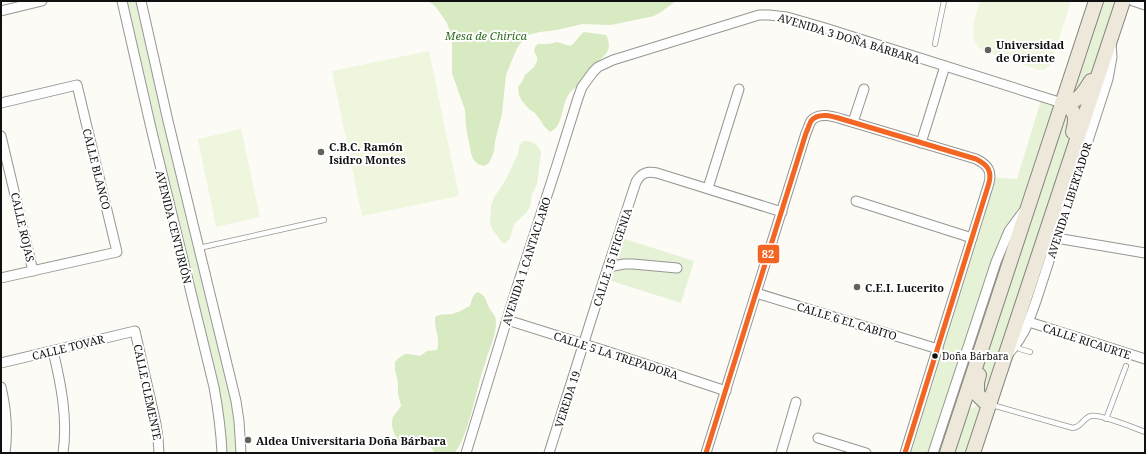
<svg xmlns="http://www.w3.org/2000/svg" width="1146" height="454" font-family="'Noto Serif',serif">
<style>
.green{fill:#e6f2d5;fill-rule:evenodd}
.forest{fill:#d7eac2}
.pitch{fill:#eff6de}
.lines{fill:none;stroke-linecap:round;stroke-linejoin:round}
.lane-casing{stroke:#969693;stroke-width:6}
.street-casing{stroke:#969693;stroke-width:11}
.primary-casing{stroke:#848380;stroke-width:16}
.lane{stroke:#fffefe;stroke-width:4.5}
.street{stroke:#fffefe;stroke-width:9}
.primary{stroke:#ede8da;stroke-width:14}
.bus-1-casing{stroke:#fff;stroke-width:8}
.bus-1{stroke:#f26522;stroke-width:5}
.poi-dot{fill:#636260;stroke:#fff;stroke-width:1.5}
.bus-dot{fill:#101010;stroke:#fff;stroke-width:1.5}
.labels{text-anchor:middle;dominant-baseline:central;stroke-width:4;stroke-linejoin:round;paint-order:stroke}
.bus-label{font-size:10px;fill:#101010;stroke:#fff;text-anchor:start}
.park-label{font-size:11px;font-style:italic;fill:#2d6a1d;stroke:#fff}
.street-label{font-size:11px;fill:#101010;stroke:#fff}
.poi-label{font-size:11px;font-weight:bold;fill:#101010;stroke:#fff;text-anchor:start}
.line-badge{stroke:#fff;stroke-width:1.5}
.badge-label{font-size:11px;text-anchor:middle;font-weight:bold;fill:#fff}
</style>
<rect width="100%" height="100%" fill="#fcfbf5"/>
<!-- green -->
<g class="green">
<path d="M122,1H141L221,335L241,453H222L221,432Z"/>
<path d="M1106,1H1123L1061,222L1015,346L982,446V453H906L991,177L1017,179L1042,97L1062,103L1102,4ZM1101,66L1075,125L1071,109ZM976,388L979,404L969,410L963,419Z"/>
<path d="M523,141C532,141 538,144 541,152L537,184L532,194L530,207L526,213L514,224L510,239L505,243H503L500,240L492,229L490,223L491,206L494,197L502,186L506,179L518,154L519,146Z"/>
<path d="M619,237L694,261L681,303L605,279Z"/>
</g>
<!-- forest -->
<g class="forest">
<path d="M428,1H676L661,12L654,16L611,25L582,24L557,30L540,32L527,35L517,48L506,75L502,114L495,141L494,152L489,163L484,166L478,164L473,159L471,153L466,127L465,110L452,73V37L447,23L435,6Z"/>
<path d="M584,32L606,35C616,55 598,58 588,70C585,73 584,79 580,83C577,87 572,89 569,94C561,105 564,126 550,132L544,126L541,121L535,113L529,109L522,101L519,95L518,87L522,82L525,75L534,67L537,61V57L534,51L535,47L538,44H549L557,42L570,46C576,43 578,36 584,32Z"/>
<path d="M478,292C488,297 485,302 490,309C493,314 496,315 496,322C496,337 489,349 485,363C476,390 472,419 460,445C458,448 456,450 455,453H435C432,448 424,438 417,441C412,443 411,447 405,447C397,441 389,428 393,417C395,413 399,410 401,406L398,394V382L395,370V362C405,351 407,354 420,356L427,351L437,350C441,338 434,329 435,317C443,312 448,316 455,313C460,312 465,308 470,306C472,300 472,295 478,292Z"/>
</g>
<!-- pitch -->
<g class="pitch">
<path d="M980,1H1071L1051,64L1044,70H1039L983,51C966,39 975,18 980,1Z"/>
<path d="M429,51L459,196L362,216L332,71Z"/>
<path d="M241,129L260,217L216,227L198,139Z"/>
</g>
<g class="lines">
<!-- lane casing -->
<g class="lane-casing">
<g id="lane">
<path d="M935,44L944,1"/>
<path d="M199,248L324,220"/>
<path d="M1015,346L1020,349L1030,352"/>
<path d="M992,405L1073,428C1082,427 1083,418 1091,416C1101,414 1134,428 1145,432"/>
<path d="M1106,419L1126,366"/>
</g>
</g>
<!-- street casing -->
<g class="street-casing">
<g id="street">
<path d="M122,1L151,128L214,387C218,409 221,430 222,453"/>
<path d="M141,1L168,121L236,401L239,421L241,453"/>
<path d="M1133,1L1145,5"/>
<path d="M1,11L42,1"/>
<path d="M1,103L77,85L117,252L1,278"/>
<path d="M853,122L864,89"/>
<path d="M1,136L33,271"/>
<path d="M921,143L945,66"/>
<path d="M708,188L739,89"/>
<path d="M856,201L972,238"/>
<path d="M1056,238L1145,253"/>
<path d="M608,267L624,264H633L677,268"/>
<path d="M756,293L938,349"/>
<path d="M507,320L606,351L726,391"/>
<path d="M1029,322L1145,359"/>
<path d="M53,351C61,384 68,419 63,453"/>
<path d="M1009,353C1025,335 1028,323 1036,301L1108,79L1112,57L1111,43"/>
<path d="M1,363L135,331L156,424L158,438L159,453"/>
<path d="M1,387C6,408 8,431 5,453"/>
<path d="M818,438L866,453"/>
<path d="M466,453L516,290L556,168L578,98L582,87L593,72L598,67L613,60L759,15H769L787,17L825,28L1062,103"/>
<path d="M549,453L604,279L636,182C641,173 647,171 657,173L782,212"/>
<path d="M706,453L806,133C808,129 809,125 811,121C819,111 835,117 845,120L976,159C988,165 992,171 989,183L905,453"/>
<path d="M781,453L796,402"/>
<path d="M933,453L996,262L1009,231L1023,212"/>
</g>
</g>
<!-- primary casing -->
<g class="primary-casing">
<g id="primary">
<path d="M1062,103C1076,110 1077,117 1073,132"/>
<path d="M1062,103C1079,102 1083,94 1091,81"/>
<path d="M979,375L977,382V394L984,401L990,404"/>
<path d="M947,453L1096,1"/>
<path d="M973,453L1123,1"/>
</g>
</g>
<!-- lane -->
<use href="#lane" class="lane"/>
<!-- street -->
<use href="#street" class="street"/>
<!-- primary -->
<use href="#primary" class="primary"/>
<!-- bus-1 casing -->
<g class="bus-1-casing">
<path id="bus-1" d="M706,453L806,133C808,129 809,125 811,121C819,111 835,117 845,120L976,159C988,165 992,171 989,183L905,453"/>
</g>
<!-- bus-1 -->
<use href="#bus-1" class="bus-1"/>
</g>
<!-- markers -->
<g class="poi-dot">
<circle cx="988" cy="50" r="4"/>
<circle cx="321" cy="152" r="4"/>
<circle cx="857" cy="287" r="4"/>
<circle cx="248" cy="440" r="4"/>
</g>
<circle class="bus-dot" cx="935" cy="356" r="3.5"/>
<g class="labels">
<!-- bus labels -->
<g class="bus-label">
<text x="942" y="356">Doña Bárbara</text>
</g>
<!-- park labels -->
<g class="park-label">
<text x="486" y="35">Mesa de Chirica</text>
</g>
<!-- street labels -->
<g class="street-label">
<text transform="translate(849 38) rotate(17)">AVENIDA 3 DOÑA BÁRBARA</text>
<text transform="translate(97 169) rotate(76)">CALLE BLANCO</text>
<text transform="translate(1069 200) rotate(-72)">AVENIDA LIBERTADOR</text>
<text transform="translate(23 227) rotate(77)">CALLE ROJAS</text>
<text transform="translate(174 227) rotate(76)">AVENIDA CENTURIÓN</text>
<text transform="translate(612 257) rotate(-72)">CALLE 15 IFIGENIA</text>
<text transform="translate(526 261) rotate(-72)">AVENIDA 1 CANTACLARO</text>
<text transform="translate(847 321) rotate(17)">CALLE 6 EL CABITO</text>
<text transform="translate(1087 341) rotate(18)">CALLE RICAURTE</text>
<text transform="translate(68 347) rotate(-14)">CALLE TOVAR</text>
<text transform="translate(616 355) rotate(18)">CALLE 5 LA TREPADORA</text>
<text transform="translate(148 392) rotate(78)">CALLE CLEMENTE</text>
<text transform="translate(567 399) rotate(-72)">VEREDA 19</text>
</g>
<!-- poi labels -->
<g class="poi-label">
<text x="996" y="44">Universidad<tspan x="996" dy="13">de Oriente</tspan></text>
<text x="329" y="146">C.B.C. Ramón<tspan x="329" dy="13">Isidro Montes</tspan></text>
<text x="865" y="287">C.E.I. Lucerito</text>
<text x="256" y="440">Aldea Universitaria Doña Bárbara</text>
</g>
</g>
<rect class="line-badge" x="757" y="244" width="23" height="20" rx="4" fill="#f26522"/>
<g class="badge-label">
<text x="768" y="258">82</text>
</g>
<!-- border -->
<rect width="1146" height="454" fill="none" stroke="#101010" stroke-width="4"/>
</svg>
